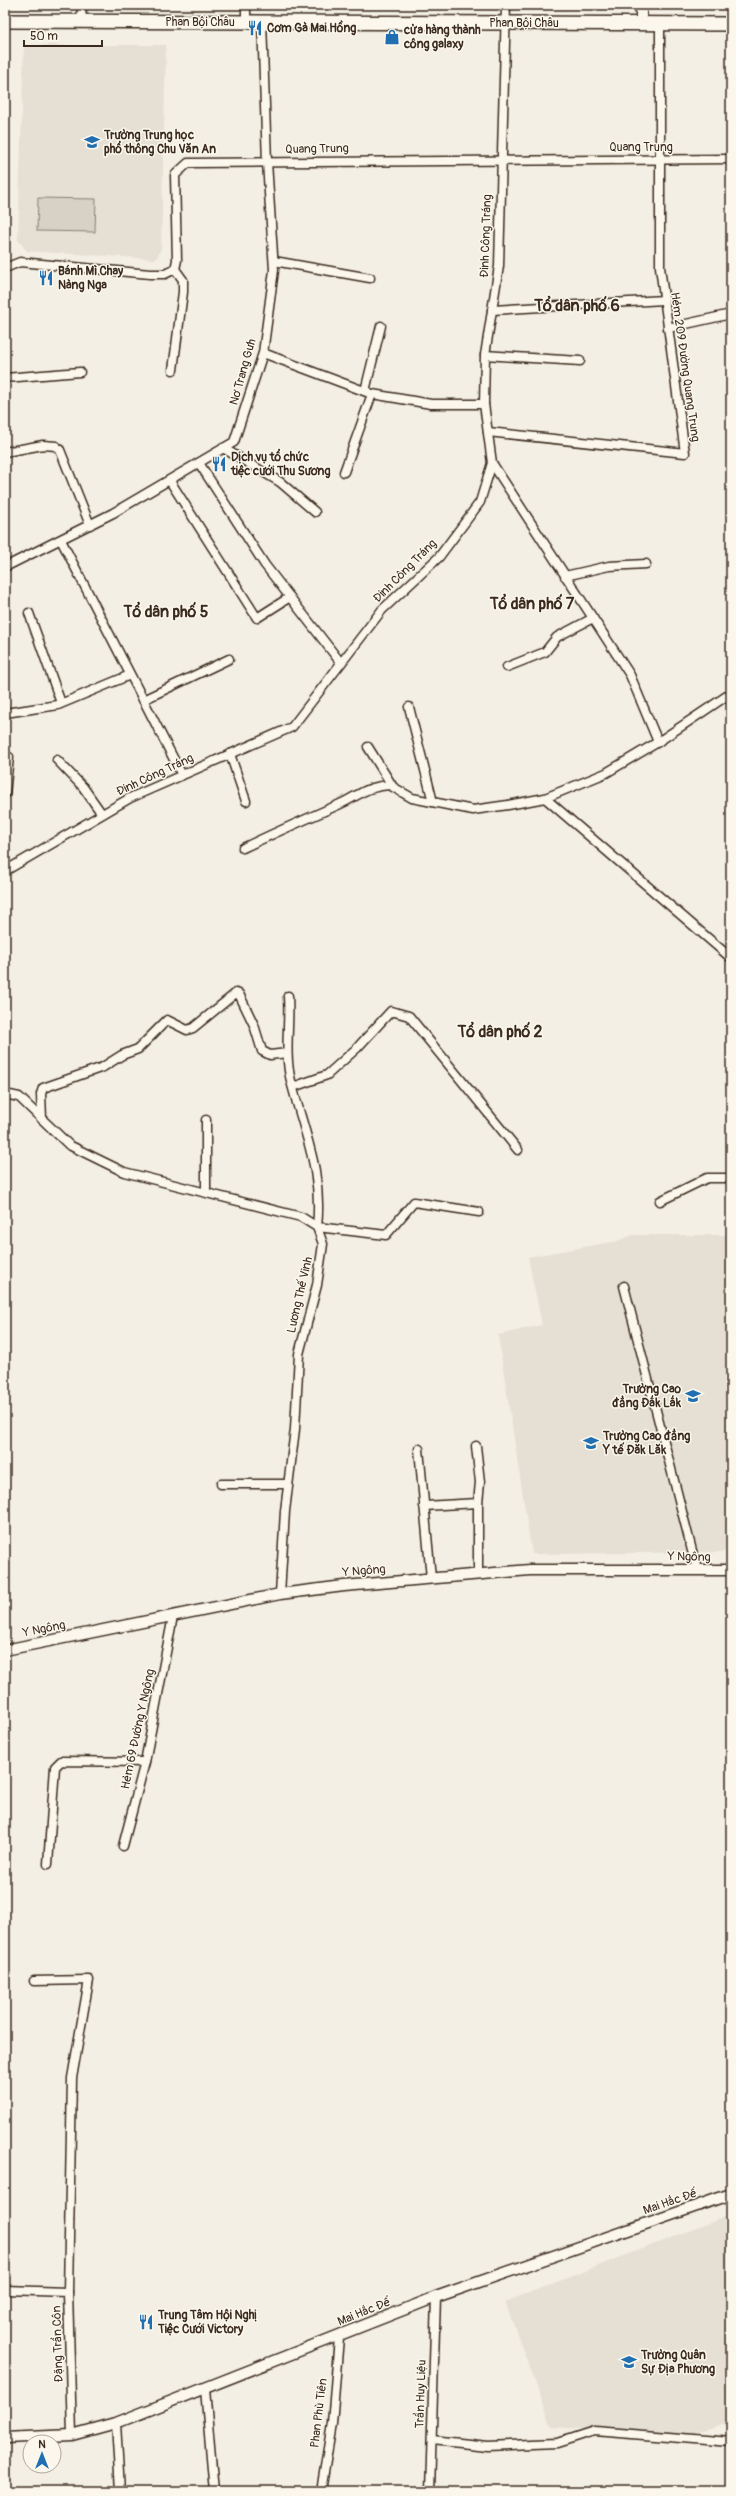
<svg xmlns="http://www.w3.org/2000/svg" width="736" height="2496" font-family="Pangolin,sans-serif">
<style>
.built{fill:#e5dfd4}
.green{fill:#d8d1c6;stroke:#8a7e72}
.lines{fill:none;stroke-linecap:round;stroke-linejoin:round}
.minor-casing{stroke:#3b2a1e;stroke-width:11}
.tertiary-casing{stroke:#3b2a1e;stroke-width:13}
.primary-casing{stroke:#3b2a1e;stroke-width:16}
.minor{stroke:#fbf7ec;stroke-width:8}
.tertiary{stroke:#fbf7ec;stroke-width:10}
.primary{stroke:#fbf7ec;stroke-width:13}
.labels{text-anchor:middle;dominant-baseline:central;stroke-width:3;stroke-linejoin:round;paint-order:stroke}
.street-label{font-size:12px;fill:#3b2a1e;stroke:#fbf7ec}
.poi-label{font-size:12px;font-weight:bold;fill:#3b2a1e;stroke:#fbf7ec;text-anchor:start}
.district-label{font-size:16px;font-weight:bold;fill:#3b2a1e;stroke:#fbf7ec}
</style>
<rect width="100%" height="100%" fill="#f3efe4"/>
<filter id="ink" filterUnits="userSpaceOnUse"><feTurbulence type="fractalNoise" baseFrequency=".025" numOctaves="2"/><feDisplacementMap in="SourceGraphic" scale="8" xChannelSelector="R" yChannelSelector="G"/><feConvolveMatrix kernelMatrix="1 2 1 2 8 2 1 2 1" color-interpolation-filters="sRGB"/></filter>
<g filter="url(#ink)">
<!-- built -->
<g class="built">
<path d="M24,45H166L161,249L156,259L27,251L18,240Z"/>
<path d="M633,1235H731V1552L532,1554L498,1335L542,1325L528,1257L618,1241Z"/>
<path d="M725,2217L731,2237V2422L687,2436L552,2427L505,2302Z"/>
</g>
<!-- green -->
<path class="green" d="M38,198L96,199L95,232L37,231Z"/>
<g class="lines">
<!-- minor casing -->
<g class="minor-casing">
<g id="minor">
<path d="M246,5V22"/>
<path d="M81,22L82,5"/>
<path d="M274,261L370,278"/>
<path d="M5,268L20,262L150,274H165L175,269L177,260L175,175L188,163L731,159"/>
<path d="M492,310L664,300"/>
<path d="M668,328L731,314"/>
<path d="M263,353L372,394L431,404H484"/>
<path d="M485,355L580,361"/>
<path d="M173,370L183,292V280L175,269"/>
<path d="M5,378L80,372"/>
<path d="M365,391L381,326"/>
<path d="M488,432L685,453L660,267V22"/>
<path d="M223,448L280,482L315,512"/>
<path d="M5,452L43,445L56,446L60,450L90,525"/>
<path d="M199,463L265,565L341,663"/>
<path d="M492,463L630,675L658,742"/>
<path d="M344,472L372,394"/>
<path d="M170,481L257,618L290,597"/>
<path d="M61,540L182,775"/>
<path d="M5,567L113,513L234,442L263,353L274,270L267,162L262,22"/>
<path d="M565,576L609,566L646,564"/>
<path d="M29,613L61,703"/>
<path d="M507,667L545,652L557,637L593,618"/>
<path d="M143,700L229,659"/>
<path d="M409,707L433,802"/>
<path d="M5,713L58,705L130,675"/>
<path d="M368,747L393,787L412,798L473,810L508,805L545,798L606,773L658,742L731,693"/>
<path d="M230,754L246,801"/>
<path d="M57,760L83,787L102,814"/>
<path d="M5,794L9,757"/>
<path d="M545,798L731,958"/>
<path d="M243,848C274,833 306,819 338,805C361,795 363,787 391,785"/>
<path d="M5,871L130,798L292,727L382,610L439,557L480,502L492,463L484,404L485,355L499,266L506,5"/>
<path d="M288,996C290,1025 284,1053 291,1081C304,1133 323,1171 317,1227L386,1235L414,1202L479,1212"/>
<path d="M293,1087L327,1075L357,1048L391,1011L409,1016L518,1150"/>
<path d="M5,1094L19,1097L69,1145L124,1172L301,1217L317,1227L323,1244L317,1285L299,1354L295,1429L285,1511L280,1594"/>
<path d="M42,1119L41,1094L43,1088L103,1067L122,1055L138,1049L167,1020L187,1030L193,1028L236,993L239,994L254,1025L262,1051L270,1055L287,1053"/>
<path d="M206,1120V1191"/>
<path d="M660,1201L707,1178H731"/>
<path d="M624,1286L697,1570"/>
<path d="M476,1446L480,1482L478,1503"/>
<path d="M419,1449L431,1578"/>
<path d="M221,1484H288"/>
<path d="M424,1506L478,1503V1574"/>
<path d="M123,1846L145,1762L173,1616"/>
<path d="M48,1864L55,1767L61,1761L145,1762"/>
<path d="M34,1981L89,1980L72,2078L68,2292"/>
<path d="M5,2290L68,2292L72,2435"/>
<path d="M205,2389L214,2491"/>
<path d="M116,2423L120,2491"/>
<path d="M432,2440L488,2446L557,2443L594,2431L731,2442"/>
<path d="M321,2491L332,2424L339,2337"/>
<path d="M430,2491L436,2297"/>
</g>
</g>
<!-- tertiary casing -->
<g class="tertiary-casing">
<g id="tertiary">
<path d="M641,22V5"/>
<path d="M5,1650L280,1594L344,1586L530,1570H731"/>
<path d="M5,2438L72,2435L116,2423L436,2297L731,2194"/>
</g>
</g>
<!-- primary casing -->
<g class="primary-casing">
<path id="primary" d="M5,21L731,24"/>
</g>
<!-- minor -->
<use href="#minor" class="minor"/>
<!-- tertiary -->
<use href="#tertiary" class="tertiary"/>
<!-- primary -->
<use href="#primary" class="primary"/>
</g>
</g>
<!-- icons -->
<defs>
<g id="restaurant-bare" transform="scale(1.2)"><path d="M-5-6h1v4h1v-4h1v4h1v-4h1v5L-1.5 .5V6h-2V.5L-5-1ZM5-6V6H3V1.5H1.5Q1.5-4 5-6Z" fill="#1f6fb2" stroke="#fbf7ec" stroke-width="2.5" paint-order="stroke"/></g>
<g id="shop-bare" transform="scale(1.2)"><path d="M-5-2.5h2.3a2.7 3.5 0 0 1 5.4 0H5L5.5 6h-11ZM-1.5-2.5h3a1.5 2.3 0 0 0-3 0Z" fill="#1f6fb2" stroke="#fbf7ec" stroke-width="2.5" paint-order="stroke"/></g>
<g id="school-bare" transform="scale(1.2)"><path d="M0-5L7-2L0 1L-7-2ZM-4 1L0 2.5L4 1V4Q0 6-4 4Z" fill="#1f6fb2" stroke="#fbf7ec" stroke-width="2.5" paint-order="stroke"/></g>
<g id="university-bare" transform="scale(1.2)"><path d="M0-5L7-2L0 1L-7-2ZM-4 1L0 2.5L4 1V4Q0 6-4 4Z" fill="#1f6fb2" stroke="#fbf7ec" stroke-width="2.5" paint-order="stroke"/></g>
</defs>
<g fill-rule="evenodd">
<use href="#restaurant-bare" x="255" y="28"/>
<use href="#shop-bare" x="392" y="37"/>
<use href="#school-bare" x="92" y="142"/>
<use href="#restaurant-bare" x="46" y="278"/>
<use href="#restaurant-bare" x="219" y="464"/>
<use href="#university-bare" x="693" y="1396"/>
<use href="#university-bare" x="591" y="1443"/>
<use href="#restaurant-bare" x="146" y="2322"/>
<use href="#school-bare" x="629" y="2362"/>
</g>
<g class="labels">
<!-- street labels -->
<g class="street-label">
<text x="200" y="22">Phan Bội Châu</text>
<text x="524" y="23">Phan Bội Châu</text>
<text x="641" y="147">Quang Trung</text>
<text transform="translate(317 149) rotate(-1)">Quang Trung</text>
<text transform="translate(486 236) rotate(-88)">Đinh Công Tráng</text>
<text transform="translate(685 367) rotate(82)">Hẻm 209 Đường Quang Trung</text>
<text transform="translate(243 372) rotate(-74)">Nơ Trang Gưh</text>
<text transform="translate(405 571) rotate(-45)">Đinh Công Tráng</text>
<text transform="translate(155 775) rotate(-25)">Đinh Công Tráng</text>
<text transform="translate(300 1295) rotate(-77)">Lương Thế Vinh</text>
<text transform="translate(689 1557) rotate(1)">Y Ngông</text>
<text transform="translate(364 1571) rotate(-5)">Y Ngông</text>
<text transform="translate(44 1629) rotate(-11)">Y Ngông</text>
<text transform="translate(138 1729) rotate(-78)">Hẻm 69 Đường Y Ngông</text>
<text transform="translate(670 2202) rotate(-19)">Mai Hắc Đế</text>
<text transform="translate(364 2312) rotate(-22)">Mai Hắc Đế</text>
<text transform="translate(58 2344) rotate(-92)">Đặng Trần Côn</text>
<text transform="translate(421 2394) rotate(-88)">Trần Huy Liệu</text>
<text transform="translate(319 2413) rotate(-83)">Phan Phù Tiên</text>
</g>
<!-- poi labels -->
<g class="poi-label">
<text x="267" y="28">Cơm Gà Mai Hồng</text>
<text x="404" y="30">cửa hàng thành<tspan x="404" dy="14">công galaxy</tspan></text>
<text x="104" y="135">Trường Trung học<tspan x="104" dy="14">phổ thông Chu Văn An</tspan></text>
<text x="58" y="271">Bánh Mì Chay<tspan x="58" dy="14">Nàng Nga</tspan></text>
<text x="231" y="457">Dịch vụ tổ chức<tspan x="231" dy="14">tiệc cưới Thu Sương</tspan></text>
<text x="681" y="1389" text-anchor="end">Trường Cao<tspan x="681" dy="14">đẳng Đắk Lắk</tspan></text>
<text x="603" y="1436">Trường Cao đẳng<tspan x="603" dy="14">Y tế Đăk Lăk</tspan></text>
<text x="158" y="2315">Trung Tâm Hội Nghị<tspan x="158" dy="14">Tiệc Cưới Victory</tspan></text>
<text x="641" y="2355">Trường Quân<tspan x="641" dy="14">Sự Địa Phương</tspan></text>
</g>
<!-- district labels -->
<g class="district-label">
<text x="577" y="306">Tổ dân phố 6</text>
<text x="532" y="604">Tổ dân phố 7</text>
<text x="166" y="612">Tổ dân phố 5</text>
<text x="500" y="1032">Tổ dân phố 2</text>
</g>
</g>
<!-- margin -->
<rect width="736" height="2496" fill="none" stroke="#fbf7ec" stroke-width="20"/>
<rect x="10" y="10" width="716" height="2476" fill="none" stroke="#3b2a1e" stroke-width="1.5" filter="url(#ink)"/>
<!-- north arrow -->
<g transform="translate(42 2454)"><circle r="19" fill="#fbf7ec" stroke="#aea59a"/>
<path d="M0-3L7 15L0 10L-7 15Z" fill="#1f6fb2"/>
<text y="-6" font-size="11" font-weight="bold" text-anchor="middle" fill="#3b2a1e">N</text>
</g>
<!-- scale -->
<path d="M24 40v6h78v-6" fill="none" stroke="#3b2a1e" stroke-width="2"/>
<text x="30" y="40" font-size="12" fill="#3b2a1e" stroke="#fbf7ec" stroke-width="3" paint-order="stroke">50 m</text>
</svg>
